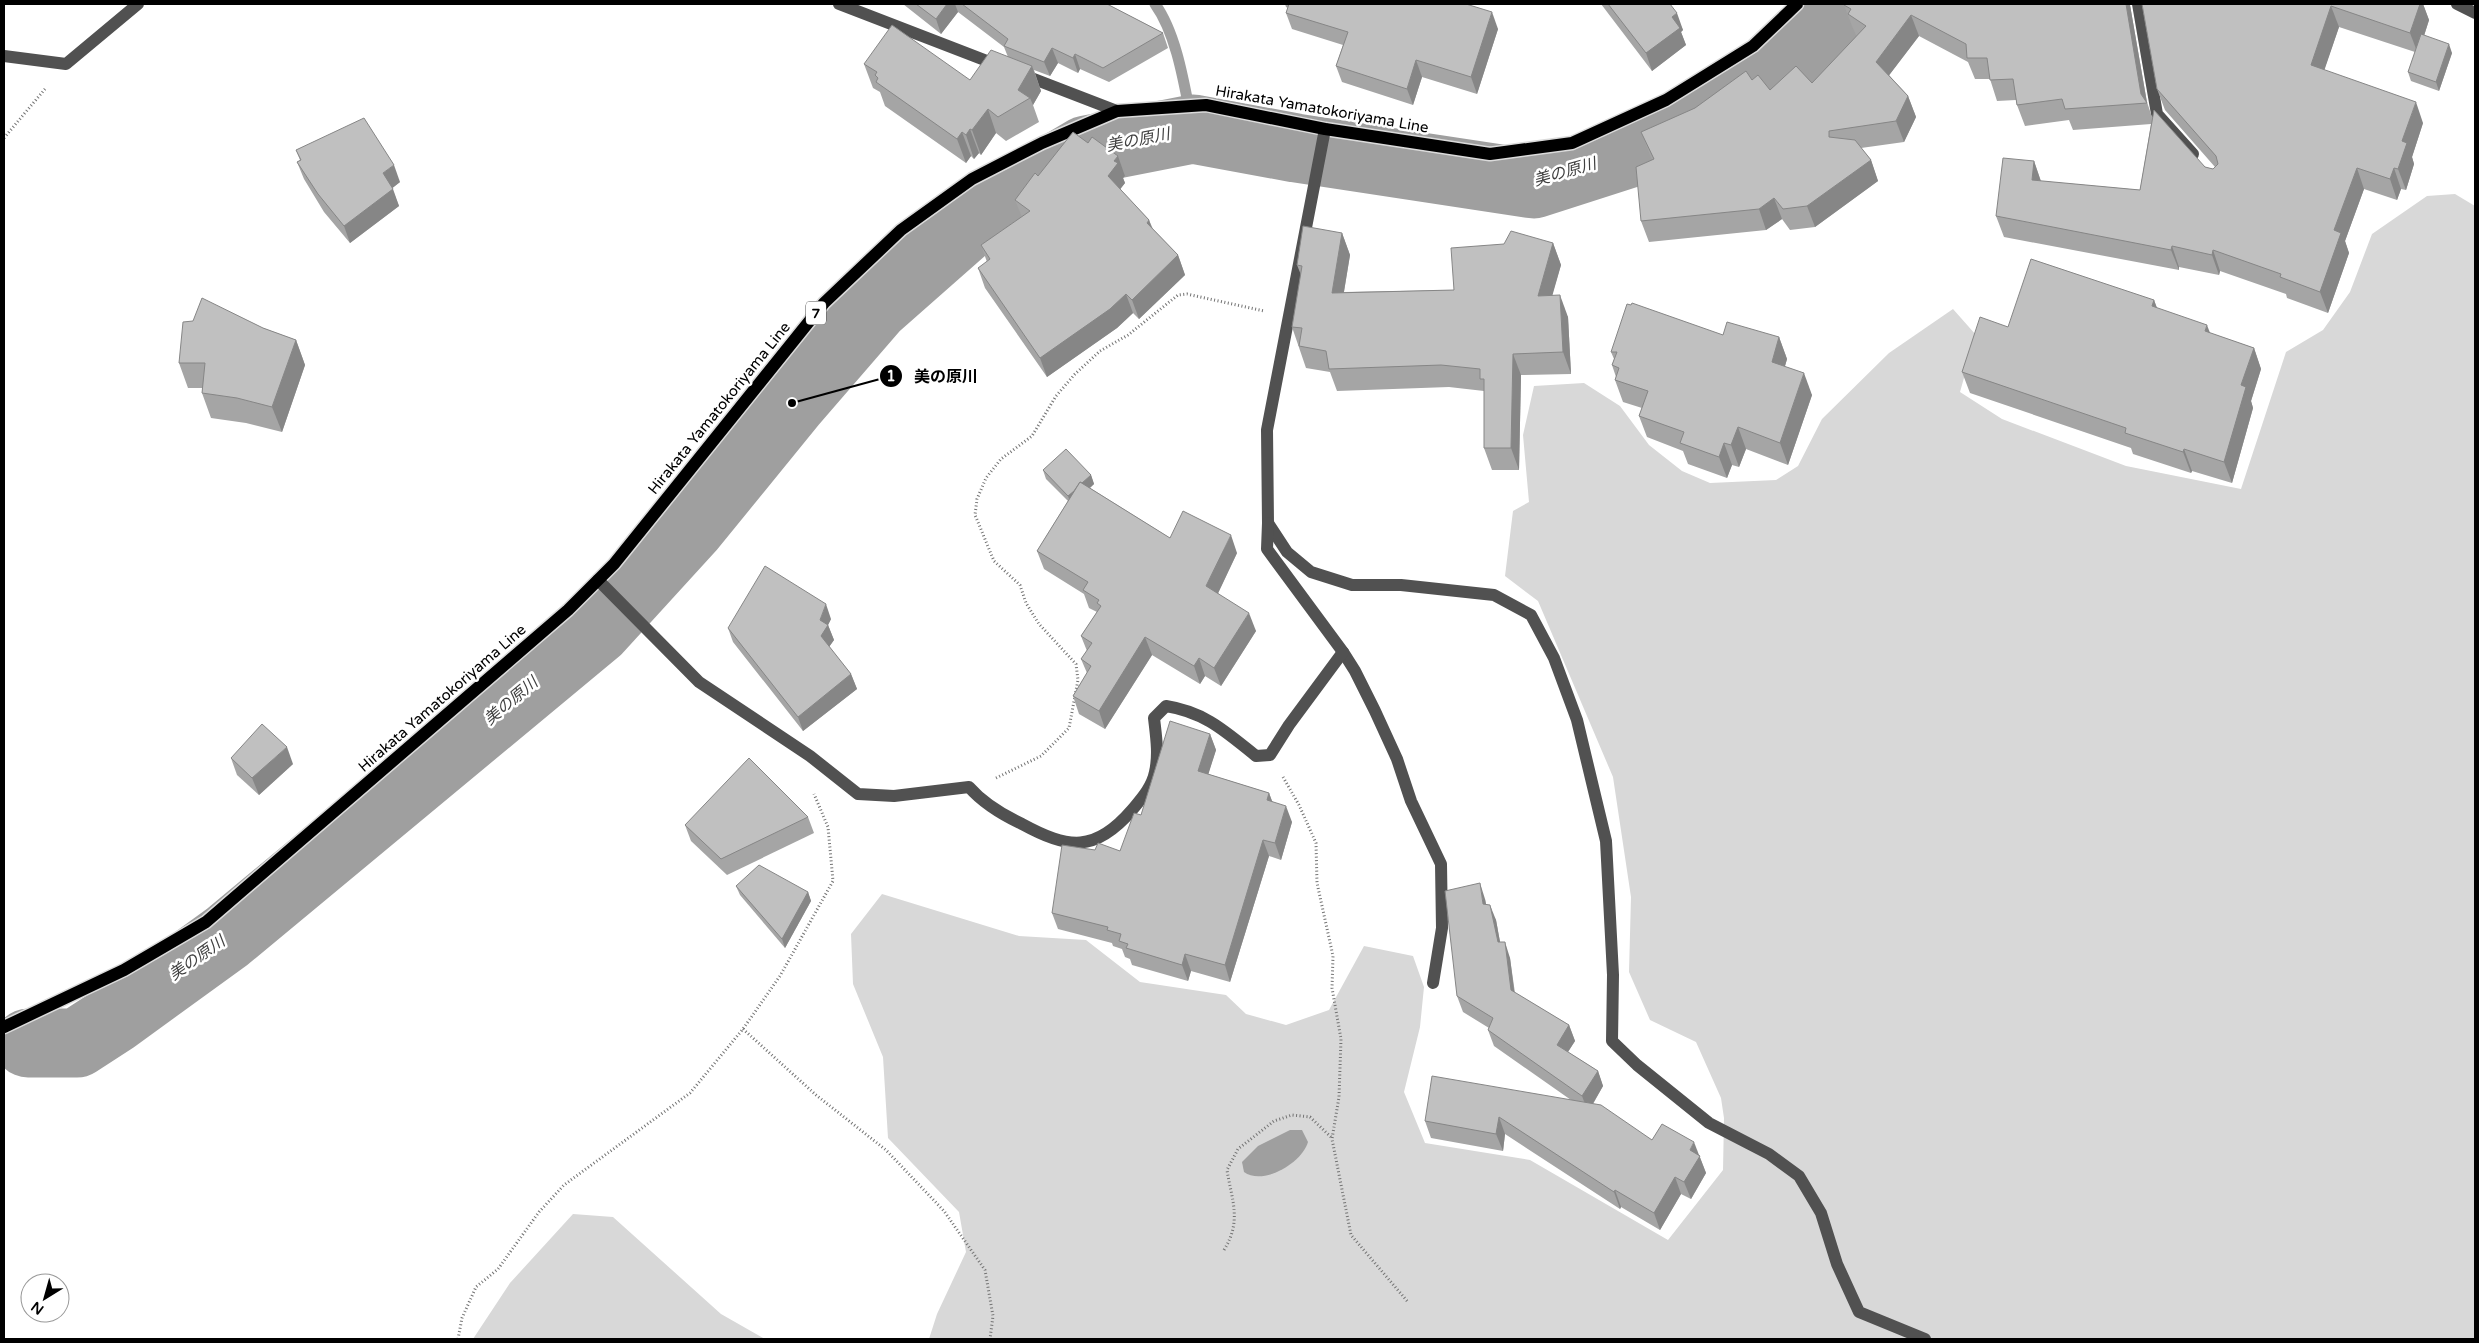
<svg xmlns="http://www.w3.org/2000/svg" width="2479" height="1343" font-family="'Varela Round','Noto Sans JP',sans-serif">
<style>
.green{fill:#d8d8d8}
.water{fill:#9f9f9f}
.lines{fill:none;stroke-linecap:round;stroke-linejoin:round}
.stream{stroke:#9f9f9f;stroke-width:11}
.river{stroke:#9f9f9f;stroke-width:69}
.major-casing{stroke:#dbdbdb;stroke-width:15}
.path{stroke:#737373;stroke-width:3;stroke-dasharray:1 2.5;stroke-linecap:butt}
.minor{stroke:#515151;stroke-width:12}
.major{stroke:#000;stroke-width:12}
.wall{fill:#a5a5a5}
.shaded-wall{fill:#868686}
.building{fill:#c0c0c0;stroke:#868686}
.labels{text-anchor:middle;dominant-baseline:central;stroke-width:5;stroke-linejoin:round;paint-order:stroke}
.shield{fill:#fff;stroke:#4c4c4c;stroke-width:1}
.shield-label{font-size:14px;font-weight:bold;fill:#000}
.street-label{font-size:15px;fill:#000;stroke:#fff}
.water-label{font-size:16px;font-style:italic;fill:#404040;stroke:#fff}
.leader{fill:none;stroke:#000;stroke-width:2}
.callout-dot{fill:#000;stroke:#fff;stroke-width:2}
.mark-label{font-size:15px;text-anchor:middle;font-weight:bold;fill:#fff}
.callout-label{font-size:16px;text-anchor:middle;font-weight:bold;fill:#000;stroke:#fff;stroke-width:5;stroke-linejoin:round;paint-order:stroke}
</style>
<rect width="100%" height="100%" fill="#fff"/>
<!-- green -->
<g class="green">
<path d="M2455,194L2475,206V1339H929L937,1314L966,1252L959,1212L888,1138L883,1057L853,984L851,934L882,894L1019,936L1086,940L1140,982L1226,995L1246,1014L1286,1025L1329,1010L1364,946L1413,956L1424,987L1420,1027L1404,1092L1425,1143L1530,1160L1668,1240L1723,1170L1724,1118L1721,1098L1696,1042L1650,1020L1629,972L1631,897L1613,777L1538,601L1505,576L1513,511L1529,502L1523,435L1534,386L1584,383L1620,406L1649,445L1682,471L1710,483L1776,480L1798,466L1822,419L1889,353L1953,309L1976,335L1960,392L2002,419L2126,466L2241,489L2286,352L2323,330L2350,292L2372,234L2427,196Z"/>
<path d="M573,1214L613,1217L721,1314L765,1339H473L510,1283Z"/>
</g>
<!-- water -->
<path class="water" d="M1290,1130H1302L1308,1142C1302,1163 1263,1186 1244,1172L1242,1162L1258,1146Z"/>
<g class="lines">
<!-- stream -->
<path class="stream" d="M1155,4C1178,36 1185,90 1193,129"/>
<!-- river -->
<path class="river" d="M28,1043H77L114,1019L227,937L597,630L691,527L792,403L875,307L986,209L1086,150L1193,129L1296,148L1534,184L1646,148L1721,108L1821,35L1842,4"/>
<!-- major casing -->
<g class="major-casing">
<path id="major" d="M4,1027L124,970L206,922L568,610L614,564L824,303L901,230L972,179L1042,143L1117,111L1206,105L1325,129L1490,154L1572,143L1666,100L1753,46L1797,4"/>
</g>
<!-- path -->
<g class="path">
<path d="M4,138L45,89"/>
<path d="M1283,777L1299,805L1316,843L1317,883L1333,956L1332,988L1341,1039L1339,1097L1332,1139L1351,1235L1408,1302"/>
<path d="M996,778L1041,756L1069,728L1078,680L1076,664L1039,624L1026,603L1020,585L994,561L975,515L977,499L986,478L1001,459L1032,436L1056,396L1075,374L1100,351L1128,335L1178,295L1187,294L1264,311"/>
<path d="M743,1029L816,1095L886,1150L944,1211L985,1270L993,1316L990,1339"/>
<path d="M1224,1250C1242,1221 1232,1201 1227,1170L1238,1149L1274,1121L1292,1115L1310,1117L1332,1138"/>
<path d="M458,1339L462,1318L476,1287L498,1269L539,1212L564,1185L690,1093L743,1029L780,976L833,881L828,827L814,794"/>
</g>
<!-- minor -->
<g class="minor">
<path d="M839,4L1000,66"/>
<path d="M2138,4L2157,114L2193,154"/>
<path d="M2457,4L2475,13"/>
<path d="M4,56L66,64L138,4"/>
<path d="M1021,74L1117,111"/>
<path d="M1325,129L1267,430L1268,523L1287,552L1311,572L1352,585H1401L1494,595L1531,615L1554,658L1577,720L1606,841L1613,975L1612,1041L1637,1065L1709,1123L1769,1154L1799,1176L1821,1213L1837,1264L1859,1312L1925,1339"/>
<path d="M1268,523L1267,549L1343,652L1355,671L1375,711L1397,759L1411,801L1441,864L1442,928L1433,983"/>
<path d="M598,580L699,682L810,756L858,794L894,796L969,787C983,803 1003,815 1022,824C1068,849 1095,853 1132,810C1142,798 1152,787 1155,772C1159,754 1156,736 1154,718L1166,706C1205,712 1226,732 1256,756L1270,755L1289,725L1343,652"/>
</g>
<!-- major -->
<use href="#major" class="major"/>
</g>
<!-- wall -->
<g class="wall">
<path d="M903,4H1107L1163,33L1168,48L1109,82L1080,69L1078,73L1058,63L1050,76L1034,70L1041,91L1033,105L1039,122L1006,141L996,133L981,155L979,153L974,159L971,156L966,163L885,106L880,92L873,88L864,64L970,80L1008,57L1004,47L958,12L941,34Z"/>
<path d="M1285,4H1466L1498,29L1477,94L1422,77L1413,105L1342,82L1336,66L1343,45L1292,29L1286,13L1288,8L1286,7Z"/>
<path d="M1601,4H1670L1683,30L1681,32L1686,45L1652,71Z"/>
<path d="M1845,4H2131L2130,5L2147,102L2152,117L2205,167L2213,169L2215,167L2165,110L2157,89L2142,4H2423L2429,20L2424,36L2452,53L2439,91L2411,81L2408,72L2415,52L2339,27L2324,70L2423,123L2412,157L2414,164L2406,190L2401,189L2397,200L2364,189L2345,241L2349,253L2328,313L2287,298L2286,294L2220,271L2219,275L2179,267V270L2004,237L1996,216L2034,161L2041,181L2140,190L2151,124L2073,130L2069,120L2025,126L2017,105L2016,100L1997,101L1990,79H1975L1968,62L1919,36L1889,75L1908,96L1916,117L1904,142L1861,148L1871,160L1878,181L1815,227L1790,230L1782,219L1766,230L1649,242L1641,221L1652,160L1641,132L1695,108L1752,80L1770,90L1812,83L1857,36L1856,35L1852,26L1844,5Z"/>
<path d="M1088,143L1118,156L1125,176L1123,178L1125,183L1120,189L1149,220L1153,229L1178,255L1185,275L1139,319L1133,313L1117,328L1047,377L985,288L978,268L987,262L981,245L1022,217L1015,200L1038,176Z"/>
<path d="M296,150L400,182L392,188L399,206L350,243L324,212L304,179L297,162L300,160Z"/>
<path d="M1342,233L1350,255L1344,292L1454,290L1553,243L1561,265L1552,295L1568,317L1571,374L1521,375L1519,470H1492L1484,448V391L1449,387L1337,391L1330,372L1306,368L1292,327L1301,275L1297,265Z"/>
<path d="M2154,300L2157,308L2210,333L2254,348L2261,369L2251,401L2253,408L2232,483L2192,471L2191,473L2133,454L2131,448L1970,393L1962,372L2008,327Z"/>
<path d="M263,328L296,340L305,365L282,432L246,423L211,418L202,393V388H188L179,363Z"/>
<path d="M1723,335L1779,337L1787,359L1785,366L1812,395L1788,465L1746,449L1739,467L1732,465L1727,478L1688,464L1683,451L1647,437L1639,416L1642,408L1623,402L1615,380L1616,377L1612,365L1614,359L1611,352Z"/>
<path d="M1043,470L1091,475L1094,484L1090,488L1170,538L1237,553L1218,593L1256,631L1221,686L1205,676L1200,684L1152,655L1105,729L1079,714L1073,696L1087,673L1081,659L1087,651L1081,636L1097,612L1089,608L1084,594L1044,569L1037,551L1068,501L1046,479Z"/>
<path d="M831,619L828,625L834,640L829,647L851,674L857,689L803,731L733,642L728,628Z"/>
<path d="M1210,734L1216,750L1208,774L1269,793L1272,801L1292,822L1281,860L1269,856L1230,982L1191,971L1188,981L1132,965L1130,959L1125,957L1122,949L1113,946L1112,943L1058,929L1052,913L1095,850L1120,851L1141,815Z"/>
<path d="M231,758L293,764L259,795L237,775Z"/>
<path d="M808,817L814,833L727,875L691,841L685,825Z"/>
<path d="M736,886L808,892L811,901L785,948L740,895Z"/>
<path d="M1485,899L1486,904L1496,920L1500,942L1510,958L1515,993L1569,1025L1575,1041L1568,1052L1598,1071L1603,1086L1593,1104L1652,1140L1699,1155L1706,1173L1691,1199L1681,1194L1660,1230L1621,1207L1620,1209L1505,1134L1503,1151L1431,1138L1425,1121L1571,1100L1494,1046L1488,1030L1489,1028L1463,1012L1457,996Z"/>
</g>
<!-- shaded-wall -->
<g class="shaded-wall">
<path d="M947,4H955L958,12L941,34L936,19Z"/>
<path d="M2126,4H2131L2130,5L2147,103L2141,94Z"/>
<path d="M2420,4H2423L2429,20L2418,54L2410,33Z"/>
<path d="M2331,6L2339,27L2319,86L2311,65Z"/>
<path d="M1492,12L1498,29L1477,94L1471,77Z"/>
<path d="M1677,13L1683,30L1681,32L1686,45L1652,71L1646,53L1672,17Z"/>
<path d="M1911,15L1919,36L1884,82L1876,62Z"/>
<path d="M2449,44L2452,53L2439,91L2436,82Z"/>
<path d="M1052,48L1058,63L1050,76L1044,62Z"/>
<path d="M1075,54L1080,69L1078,73L1073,58Z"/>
<path d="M1416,60L1422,77L1413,105L1407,89Z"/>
<path d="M1032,66L1041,91L1033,105L1030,98L1018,90Z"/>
<path d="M1908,96L1916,117L1904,142L1896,121Z"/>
<path d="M2416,102L2423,123L2412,157L2414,164L2406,190L2398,169L2402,141Z"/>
<path d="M988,109L996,133L981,155L972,130Z"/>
<path d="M970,129L979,153L974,159L966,135Z"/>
<path d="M962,132L971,156L966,163L957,139Z"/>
<path d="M1118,156L1125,176L1123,178L1125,183L1115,196L1108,176L1114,161Z"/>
<path d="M1871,160L1878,181L1815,227L1807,206Z"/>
<path d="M2034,161L2041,182L2032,180Z"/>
<path d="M394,165L400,182L390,190L383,173Z"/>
<path d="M2357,168L2364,189L2345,241L2349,253L2328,313L2320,292L2334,230Z"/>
<path d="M2394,168L2401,189L2397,200L2390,179Z"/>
<path d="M393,189L399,206L350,243L344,226Z"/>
<path d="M1774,198L1782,219L1766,230L1759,209Z"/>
<path d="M1149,220L1156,240L1147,223Z"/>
<path d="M1342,233L1350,255L1340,315L1332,293Z"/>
<path d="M1553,243L1561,265L1546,318L1538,296Z"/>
<path d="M2172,246L2179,267V270L2171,250Z"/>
<path d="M2213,250L2220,271L2219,275L2212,255Z"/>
<path d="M1178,255L1185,275L1139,319L1132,300Z"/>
<path d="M1126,294L1133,313L1117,328L1047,377L1040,358Z"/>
<path d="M1560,295L1568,317L1571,374L1563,352Z"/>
<path d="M2154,300L2162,322L2152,306Z"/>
<path d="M2207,325L2215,346L2205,331Z"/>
<path d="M1779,337L1787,359L1780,383L1772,362Z"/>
<path d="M296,340L305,365L282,432L272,407Z"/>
<path d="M2254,348L2261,369L2251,401L2253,408L2232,483L2224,462L2241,385Z"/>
<path d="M1513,354L1521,375L1519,470L1511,448Z"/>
<path d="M1804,373L1812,395L1788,465L1780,443Z"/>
<path d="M1738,427L1746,449L1739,467L1731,445Z"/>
<path d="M1724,443L1732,465L1727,478L1719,457Z"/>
<path d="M2184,449L2192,471L2191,473L2183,452Z"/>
<path d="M1091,475L1094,484L1071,505L1068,496Z"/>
<path d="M1231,535L1237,553L1213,604L1206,586Z"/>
<path d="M826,604L831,619L828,625L834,640L826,651L821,636L820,620Z"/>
<path d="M1249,613L1256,631L1221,686L1214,668Z"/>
<path d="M1145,637L1152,655L1105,729L1099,711Z"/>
<path d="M1199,658L1205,676L1200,684L1194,666Z"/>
<path d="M851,674L857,689L803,731L798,717Z"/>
<path d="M1210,734L1216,750L1204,788L1198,771Z"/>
<path d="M287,747L293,764L259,795L252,778Z"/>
<path d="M1269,793L1275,809L1267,800Z"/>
<path d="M1286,806L1292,822L1281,860L1275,843Z"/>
<path d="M1263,840L1269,856L1230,982L1225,965Z"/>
<path d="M1480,883L1485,899L1489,920L1483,904Z"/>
<path d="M808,892L811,901L785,948L782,939Z"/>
<path d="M1490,905L1496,920L1503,958L1498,942Z"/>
<path d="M1505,942L1510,958L1516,1006L1511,990Z"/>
<path d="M1185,954L1191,971L1188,981L1182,965Z"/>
<path d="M1569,1025L1575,1041L1562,1061L1557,1045Z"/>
<path d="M1598,1071L1603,1086L1588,1112L1582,1096Z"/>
<path d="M1499,1117L1505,1134L1503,1151L1496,1134Z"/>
<path d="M1694,1142L1706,1173L1691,1199L1684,1182L1690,1150Z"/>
<path d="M1675,1177L1681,1194L1660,1230L1654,1213Z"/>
<path d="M1615,1190L1621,1207L1620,1209L1614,1192Z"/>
</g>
<!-- building -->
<g class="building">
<path d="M916,4H947L936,19Z"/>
<path d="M962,4H1107L1163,33L1103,68L1075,54L1073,58L1052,48L1044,62L1004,46L1008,39Z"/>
<path d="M1289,4H1466L1492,12L1471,77L1416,60L1407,89L1336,66L1348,32L1286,13Z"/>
<path d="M1608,4H1670L1677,13L1672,17L1680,28L1646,53Z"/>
<path d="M1845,4H2126L2141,94L2147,103L2065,109L2062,99L2017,105L2013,79L1990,80L1987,58H1967L1966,44L1911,15L1876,62L1908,96L1896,121L1829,131V137L1855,140L1871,160L1807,206L1783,209L1774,198L1759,209L1641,221L1636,167L1654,159L1641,132L1695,108L1746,71L1752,80L1758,75L1770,90L1796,66L1812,83L1866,26L1848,14L1851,9L1844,5Z"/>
<path d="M2142,4H2420L2410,33L2331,6L2311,65L2416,102L2402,141L2407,143L2398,169L2394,168L2390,179L2357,168L2334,230L2341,233L2320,292L2280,277L2281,274L2213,250L2212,255L2172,246L2171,250L1996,216L2003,158L2034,161L2032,180L2140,190L2154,110L2205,167L2213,169L2218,164L2216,156L2157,89Z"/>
<path d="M892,25L970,80L991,50L1032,66L1018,90L1030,98L998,117L988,109L972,130L970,129L966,135L962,132L957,139L876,82L878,78L875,75L877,72L864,64Z"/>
<path d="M2421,34L2449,44L2436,82L2408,72Z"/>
<path d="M364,118L394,165L383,173L393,189L344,226L318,194L297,162L301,160L296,150Z"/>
<path d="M1073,132L1088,143L1092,137L1118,156L1114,161L1118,163L1108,176L1149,220L1147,223L1178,255L1132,300L1126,294L1110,309L1040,358L978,268L990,259L981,245L1030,211L1015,200L1035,173L1038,176Z"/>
<path d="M1303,226L1342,233L1332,293L1454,290L1451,248L1504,244L1511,231L1553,243L1538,296L1560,295L1563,352L1513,354L1511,448H1484V379H1480V369L1441,365L1329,369L1326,351L1299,346L1302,328L1292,327L1302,266L1297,265Z"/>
<path d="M2031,259L2154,300L2152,306L2207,325L2205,331L2254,348L2241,385L2246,387L2224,462L2184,449L2183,452L2125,433L2126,428L1962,372L1980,317L2008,327Z"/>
<path d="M202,298L263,328L296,340L272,407L237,398L202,393L205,363H179L183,322L193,321Z"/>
<path d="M1632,303L1723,335L1727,322L1779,337L1772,362L1804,373L1780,443L1738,427L1731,445L1724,443L1719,457L1680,443L1684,432L1639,416L1648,391L1615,380L1619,368L1612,365L1617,352H1611L1627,304L1631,305Z"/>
<path d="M1066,449L1091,475L1082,483L1080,482L1074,491L1068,496L1043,470Z"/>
<path d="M1080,482L1170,538L1183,511L1231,535L1206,586L1249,613L1214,668L1199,658L1194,666L1145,637L1099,711L1073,696L1091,666L1081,659L1092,643L1081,636L1101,606L1097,603L1099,600L1083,590L1088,582L1037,551Z"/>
<path d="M765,566L826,604L820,620L828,625L821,636L851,674L798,717L728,628Z"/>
<path d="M1170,721L1210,734L1198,771L1269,793L1267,800L1286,806L1275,843L1263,840L1225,965L1185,954L1182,965L1126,948L1128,944L1119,941L1121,934L1107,930L1108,927L1052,913L1062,845L1095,850L1098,843L1120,851L1134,813L1141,815Z"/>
<path d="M262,724L287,747L252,778L231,758Z"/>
<path d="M749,758L808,817L721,859L685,825Z"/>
<path d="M759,865L808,892L782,939L736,886Z"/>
<path d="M1480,883L1483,904L1490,905L1498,942H1505L1511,990L1569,1025L1557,1045L1598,1071L1582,1096L1488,1030L1493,1018L1457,996L1445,891Z"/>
<path d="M1432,1076L1601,1105L1652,1140L1662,1124L1694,1142L1690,1150L1700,1156L1684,1182L1675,1177L1654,1213L1615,1190L1614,1192L1499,1117L1496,1134L1425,1121Z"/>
</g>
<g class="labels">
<!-- shield labels -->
<rect class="shield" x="806" y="301.5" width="20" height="23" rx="4"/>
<g class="shield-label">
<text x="816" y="313">7</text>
</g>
<!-- street labels -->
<g class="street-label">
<text transform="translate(1322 109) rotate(10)">Hirakata Yamatokoriyama Line</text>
<text transform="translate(719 408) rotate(-51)">Hirakata Yamatokoriyama Line</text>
<text transform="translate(442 698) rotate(-41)">Hirakata Yamatokoriyama Line</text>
</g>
<!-- water labels -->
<g class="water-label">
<text transform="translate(1138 140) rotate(-11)">美の原川</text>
<text transform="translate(1565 172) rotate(-16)">美の原川</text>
<text transform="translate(511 701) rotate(-40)">美の原川</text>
<text transform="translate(197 958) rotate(-35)">美の原川</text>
</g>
</g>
<!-- callouts -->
<path class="leader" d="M792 403L891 376"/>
<g class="callout-dot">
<circle cx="792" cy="403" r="5"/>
<circle cx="891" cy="376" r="12"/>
</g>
<g class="mark-label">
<text x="891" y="381">1</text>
</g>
<g class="callout-label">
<text x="946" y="382">美の原川</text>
</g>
<!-- border -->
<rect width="2479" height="1343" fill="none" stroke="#000000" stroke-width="10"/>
<!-- north arrow -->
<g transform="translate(45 1298) rotate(217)"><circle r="24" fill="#ffffff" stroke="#999999"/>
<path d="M0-4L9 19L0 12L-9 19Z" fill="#000000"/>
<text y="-8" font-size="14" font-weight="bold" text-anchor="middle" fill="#000000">N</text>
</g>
</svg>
